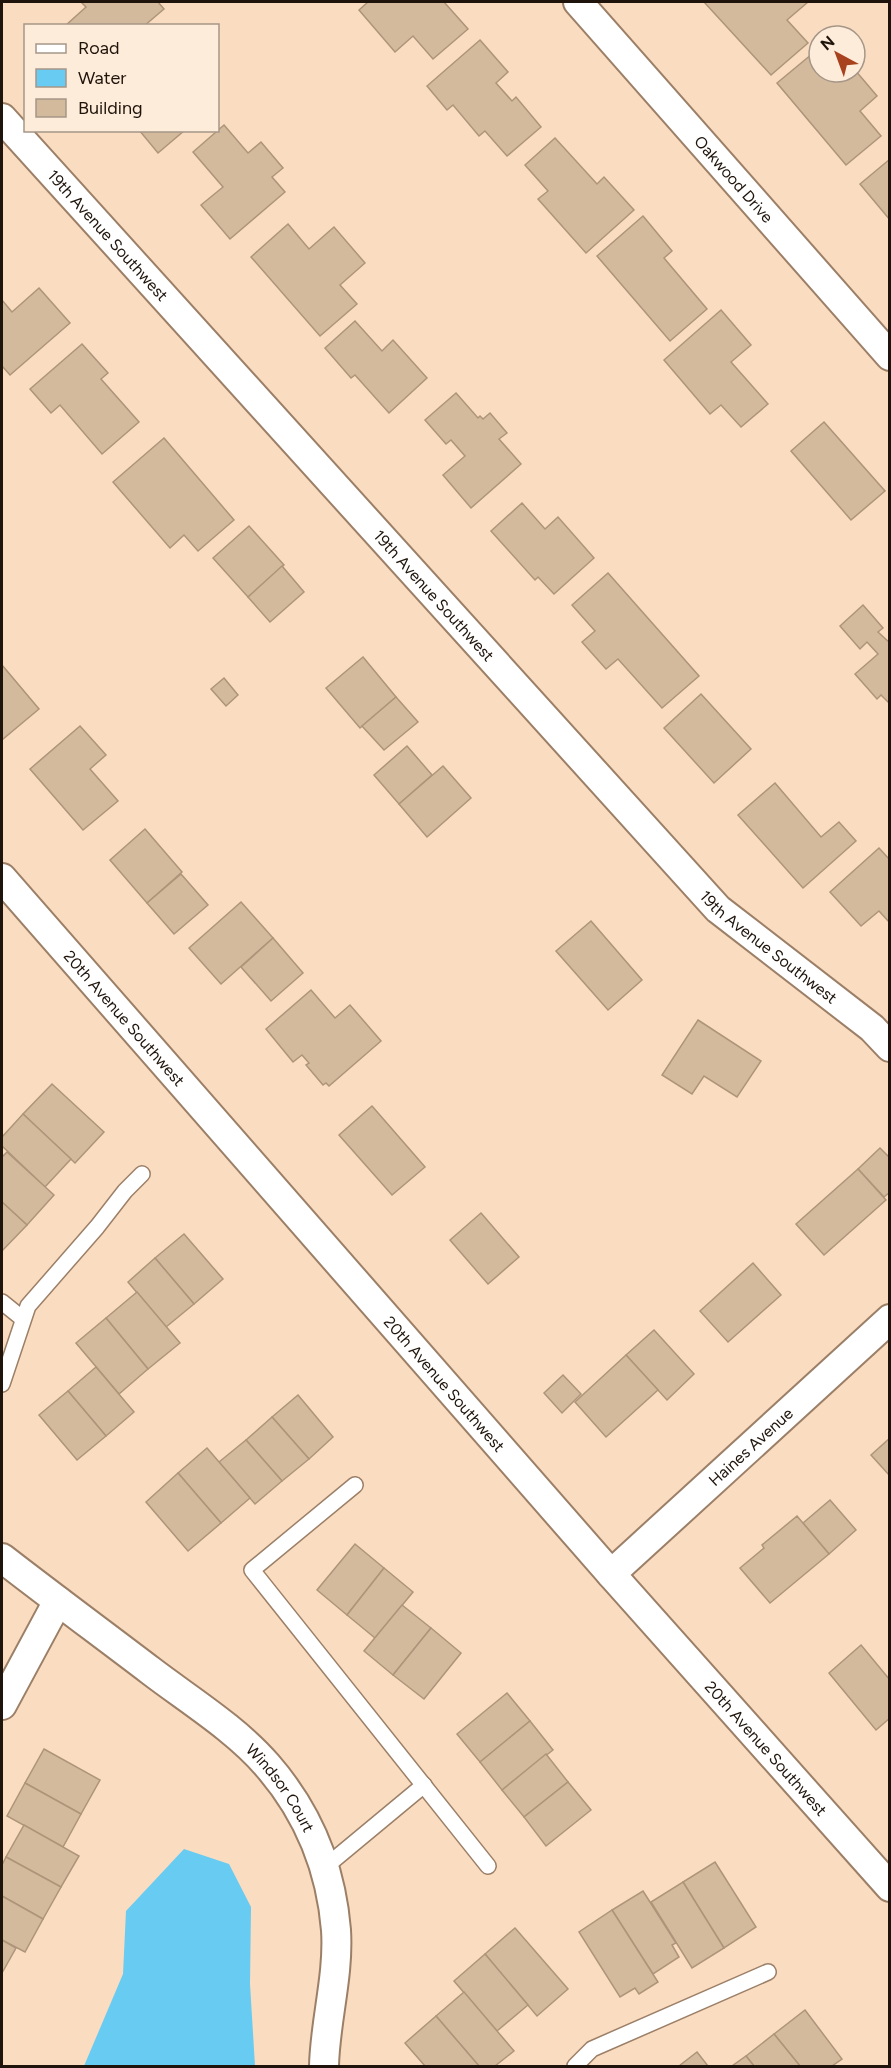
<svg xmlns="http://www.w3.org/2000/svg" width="891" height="2068" font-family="Figtree,sans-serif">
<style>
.water{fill:#68cbf2}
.building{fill:#d3ba9d;stroke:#ae9579;stroke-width:1.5}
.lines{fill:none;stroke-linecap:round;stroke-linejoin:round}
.service-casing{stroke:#9b7f67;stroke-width:18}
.minor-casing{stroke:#9b7f67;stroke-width:32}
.service{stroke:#fff;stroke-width:15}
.minor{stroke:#fff;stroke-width:28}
.labels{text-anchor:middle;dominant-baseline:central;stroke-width:5;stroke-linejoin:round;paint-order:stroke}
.street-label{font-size:16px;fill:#1f140b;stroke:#feecdb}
</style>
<rect width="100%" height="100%" fill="#fadcc1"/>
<!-- water -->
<path class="water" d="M184,1849L229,1864L251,1907L250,1984L255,2066H84L123,1974L126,1911Z"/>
<!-- building -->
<g class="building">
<path d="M81,2H158L164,9L144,26H65L86,7Z"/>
<path d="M368,2H444L468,29L433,59L413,36L395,52L359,10Z"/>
<path d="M704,2H808L787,20L808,43L771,75Z"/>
<path d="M480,40L508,72L496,83L512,101L516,97L541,127L507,156L485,131L479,136L453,105L447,110L427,86Z"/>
<path d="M812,54L819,62V72H827L831,76L835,72H855V70L877,96L860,111L881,136L846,165L777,83Z"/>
<path d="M224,125L248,153L261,142L283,168L272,177L285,192L230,239L201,205L223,187L193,152Z"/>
<path d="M139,130H185L158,153Z"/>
<path d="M555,138L597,184L604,177L634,210L586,253L538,199L548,191L525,165Z"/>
<path d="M890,159V220L860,184Z"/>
<path d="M643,216L672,251L664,258L707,309L670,341L597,256Z"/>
<path d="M288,224L309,249L334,227L365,263L340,285L357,304L320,336L251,257Z"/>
<path d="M39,288L70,323L10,375L2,366V300L12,312Z"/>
<path d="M721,310L751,345L731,362L768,404L741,427L721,405L710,414L664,360Z"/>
<path d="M355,321L382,351L393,340L427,378L389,413L355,375L351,378L325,348Z"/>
<path d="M82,344L108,373L101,379L139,422L102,454L60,405L51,413L30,389Z"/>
<path d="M456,393L478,418L480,416L483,419L490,413L507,433L499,439L521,464L471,508L443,475L465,456L451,440L446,444L425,420Z"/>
<path d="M824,422L885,491L851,520L791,451Z"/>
<path d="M164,438L234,520L198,551L184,535L170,548L113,482Z"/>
<path d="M522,503L545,529L558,517L594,558L554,594L538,577L535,580L491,531Z"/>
<path d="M249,526L284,565L248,597L213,558Z"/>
<path d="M282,566L304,592L270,622L248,597Z"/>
<path d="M608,573L699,676L662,708L618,659L606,669L582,642L595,631L572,605Z"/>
<path d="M863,605L883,628L878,632L890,643V704L881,695L877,699L855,674L878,654L867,642L860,649L840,626Z"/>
<path d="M363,657L396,697L360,728L326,688Z"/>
<path d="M2,665L39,709L3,739L2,737Z"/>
<path d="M224,678L238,695L226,706L211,689Z"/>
<path d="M701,694L751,749L714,783L664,728Z"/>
<path d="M396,697L418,722L384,750L362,726Z"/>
<path d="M80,726L106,755L90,769L118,801L83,830L30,769Z"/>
<path d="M407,746L432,775L399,804L374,775Z"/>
<path d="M443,766L471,798L427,837L399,804Z"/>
<path d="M775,783L821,837L839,822L856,841L803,888L738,815Z"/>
<path d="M145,829L182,872L147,903L110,860Z"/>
<path d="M879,848L890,860V923L879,911L861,926L830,892Z"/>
<path d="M181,874L208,905L174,934L147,903Z"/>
<path d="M241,902L273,938L221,984L189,948Z"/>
<path d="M591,921L642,980L608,1010L556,951Z"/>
<path d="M273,938L303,973L271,1001L241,967Z"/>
<path d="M311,990L335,1018L350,1005L381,1041L329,1086L326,1083L323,1085L306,1065L309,1063L302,1055L293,1062L266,1029Z"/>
<path d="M698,1020L761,1061L737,1097L704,1076L692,1094L662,1075Z"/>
<path d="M52,1084L104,1132L75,1163L23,1114Z"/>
<path d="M372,1106L425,1167L392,1195L339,1135Z"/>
<path d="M23,1114L71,1159L45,1187L2,1146V1137Z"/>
<path d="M880,1148L890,1158V1192L884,1197L858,1169Z"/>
<path d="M7,1152L54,1195L27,1225L2,1202V1157Z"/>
<path d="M858,1169L886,1200L824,1255L796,1224Z"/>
<path d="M2,1202L27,1225L2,1251Z"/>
<path d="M481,1213L519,1257L488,1284L450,1240Z"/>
<path d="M184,1234L223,1279L194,1304L155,1258Z"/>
<path d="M155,1258L194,1304L166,1327L128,1282Z"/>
<path d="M753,1263L781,1295L728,1342L700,1311Z"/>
<path d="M137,1292L180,1343L148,1369L106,1318Z"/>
<path d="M106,1318L148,1369L119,1394L76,1343Z"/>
<path d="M654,1330L694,1374L667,1400L626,1355Z"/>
<path d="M626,1355L658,1390L606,1437L575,1402Z"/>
<path d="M96,1367L134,1412L106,1436L68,1391Z"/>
<path d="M563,1375L581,1394L562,1413L544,1393Z"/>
<path d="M68,1391L106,1436L77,1460L39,1415Z"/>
<path d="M298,1395L333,1437L309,1459L272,1417Z"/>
<path d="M272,1417L309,1459L282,1481L246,1440Z"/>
<path d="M890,1438V1476L871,1455Z"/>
<path d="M246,1440L282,1481L255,1504L219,1462Z"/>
<path d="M207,1448L250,1498L221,1523L178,1473Z"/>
<path d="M178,1473L221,1523L188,1551L146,1502Z"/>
<path d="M830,1500L856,1530L829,1554L803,1523Z"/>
<path d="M797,1516L829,1554L770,1603L740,1568L764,1548L762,1545Z"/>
<path d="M355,1544L384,1568L347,1615L317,1590Z"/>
<path d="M384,1568L413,1592L375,1638L347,1615Z"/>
<path d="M402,1605L431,1628L393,1675L364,1651Z"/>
<path d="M431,1628L461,1653L424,1699L393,1675Z"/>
<path d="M861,1645L890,1680V1718L876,1730L829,1673Z"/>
<path d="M507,1693L530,1721L480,1762L457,1734Z"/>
<path d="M530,1721L553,1750L502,1790L480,1762Z"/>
<path d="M44,1749L100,1780L81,1814L25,1783Z"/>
<path d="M546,1754L568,1782L524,1817L502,1790Z"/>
<path d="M568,1782L591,1810L546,1846L524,1817Z"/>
<path d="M25,1783L81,1814L63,1847L7,1816Z"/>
<path d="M24,1825L79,1856L61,1887L6,1857Z"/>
<path d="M6,1857L61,1887L43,1919L2,1896V1865Z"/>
<path d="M715,1862L756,1927L724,1948L683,1882Z"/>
<path d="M683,1882L724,1948L692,1968L651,1902Z"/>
<path d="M643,1891L676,1943L672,1945L679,1957L653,1974L612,1910Z"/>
<path d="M2,1896L43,1919L25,1952L2,1940Z"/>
<path d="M612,1910L658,1982L639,1994L635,1988L620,1997L579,1932Z"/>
<path d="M515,1928L568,1989L537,2016L485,1954Z"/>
<path d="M2,1940L16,1948L2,1973Z"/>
<path d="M485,1954L528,2005L497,2031L454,1981Z"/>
<path d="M464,1992L514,2051L495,2066H479L436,2016Z"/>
<path d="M805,2010L842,2059L832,2066H800L774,2034Z"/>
<path d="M436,2016L479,2066H425L405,2043Z"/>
<path d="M774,2034L800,2066H754L746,2056Z"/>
<path d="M697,2052L708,2066H679Z"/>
<path d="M746,2056L754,2066H732Z"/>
</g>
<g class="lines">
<!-- service casing -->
<g class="service-casing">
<g id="service">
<path d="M2,1302L23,1319"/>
<path d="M2,1384L28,1306L97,1227L125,1191L142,1174"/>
<path d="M355,1485L252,1570L488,1866"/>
<path d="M324,1868L424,1785"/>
<path d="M575,2066L592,2049L768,1972"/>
</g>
</g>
<!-- minor casing -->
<g class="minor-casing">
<g id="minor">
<path id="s1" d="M578,2L890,356"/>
<path id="s2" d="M2,118L718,909L872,1028L890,1047"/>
<path id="s3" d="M2,878L611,1574L890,1887"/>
<path id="s4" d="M2,1558C51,1596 101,1633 151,1671C189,1700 236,1729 267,1765C308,1812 331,1869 336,1930C339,1976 325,2021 324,2066"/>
<path id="s5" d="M611,1574L890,1319"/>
<path d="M2,1705L58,1601"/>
</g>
</g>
<!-- service -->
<use href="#service" class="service"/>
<!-- minor -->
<use href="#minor" class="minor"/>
</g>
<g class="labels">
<!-- street labels -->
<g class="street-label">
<text stroke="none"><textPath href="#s1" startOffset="236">Oakwood Drive</textPath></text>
<text stroke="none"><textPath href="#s2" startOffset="158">19th Avenue Southwest</textPath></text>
<text stroke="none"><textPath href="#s2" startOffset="644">19th Avenue Southwest</textPath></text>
<text stroke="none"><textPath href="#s2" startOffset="1130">19th Avenue Southwest</textPath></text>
<text stroke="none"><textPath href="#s3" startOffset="186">20th Avenue Southwest</textPath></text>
<text stroke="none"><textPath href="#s3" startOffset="672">20th Avenue Southwest</textPath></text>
<text stroke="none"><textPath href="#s5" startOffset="189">Haines Avenue</textPath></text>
<text stroke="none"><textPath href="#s3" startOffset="1158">20th Avenue Southwest</textPath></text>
<text stroke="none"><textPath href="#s4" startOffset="363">Windsor Court</textPath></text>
</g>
</g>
<!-- border -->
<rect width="891" height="2068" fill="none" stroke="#1f140b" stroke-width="6"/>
<!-- legend -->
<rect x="24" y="24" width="195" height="108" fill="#feecdb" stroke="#a59688" stroke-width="1.5"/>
<rect x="36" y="44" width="30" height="9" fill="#ffffff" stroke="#a59688" stroke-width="1.5"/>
<text x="78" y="54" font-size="18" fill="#1f140b">Road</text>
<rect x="36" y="69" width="30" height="18" fill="#68cbf2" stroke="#a59688" stroke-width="1.5"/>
<text x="78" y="84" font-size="18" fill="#1f140b">Water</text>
<rect x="36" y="99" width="30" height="18" fill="#d3ba9d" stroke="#a59688" stroke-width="1.5"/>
<text x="78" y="114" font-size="18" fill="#1f140b">Building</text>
<!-- north arrow -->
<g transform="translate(837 54) rotate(319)"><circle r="28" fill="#feecdb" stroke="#a59688" stroke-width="1.5"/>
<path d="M0-4.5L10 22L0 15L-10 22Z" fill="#a8411d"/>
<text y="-9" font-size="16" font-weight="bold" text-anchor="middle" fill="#1f140b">N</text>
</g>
</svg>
